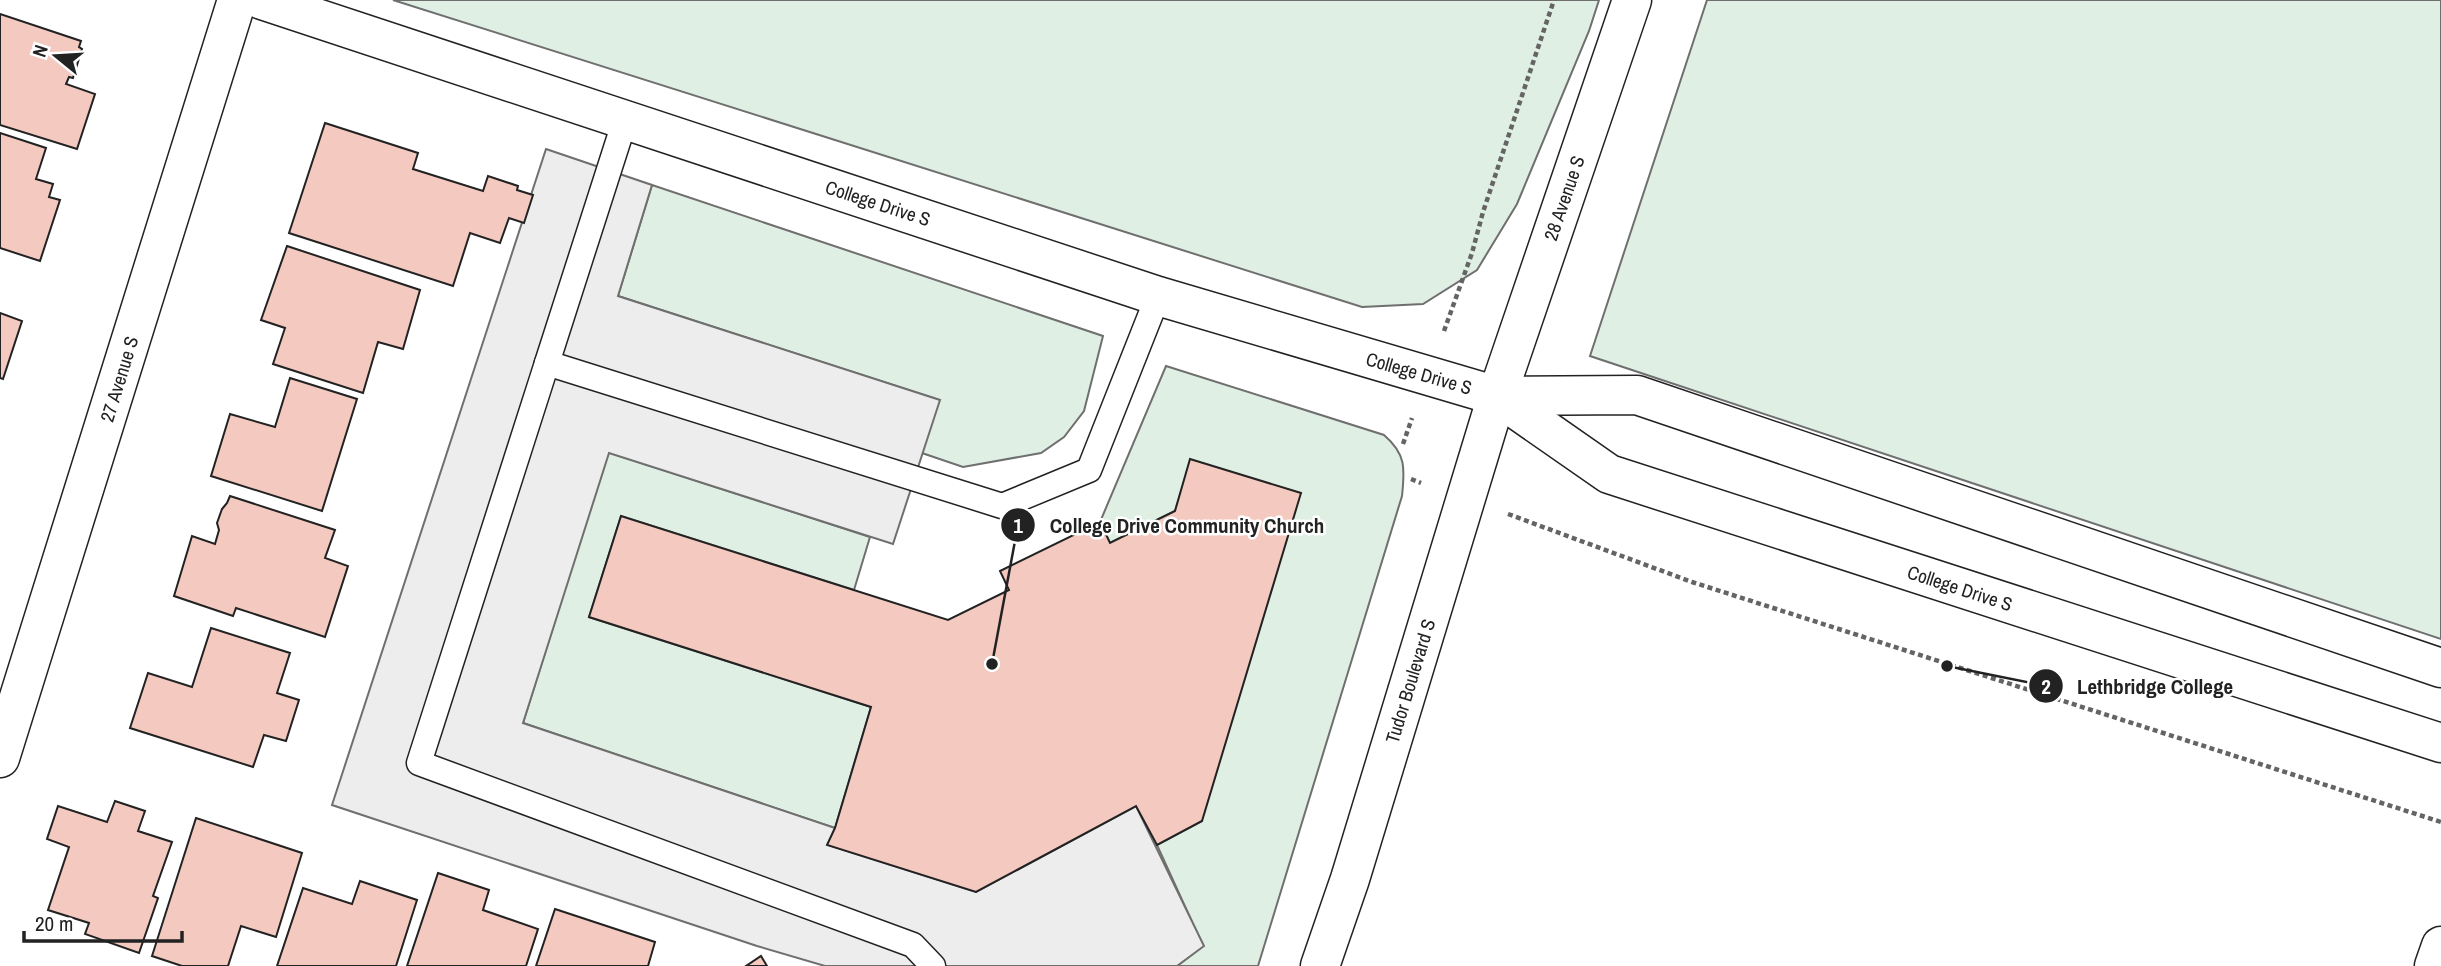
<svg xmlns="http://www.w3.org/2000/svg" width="2441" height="966" font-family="'Archivo Narrow',sans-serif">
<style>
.green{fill:#e0efe3;stroke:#6f6f6f;stroke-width:2}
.parking{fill:#ededed;stroke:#6f6f6f;stroke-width:2}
.building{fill:#f3c9c0;stroke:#222;stroke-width:2}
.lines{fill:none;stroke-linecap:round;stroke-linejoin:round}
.lane-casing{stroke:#222;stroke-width:27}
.street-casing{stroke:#222;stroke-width:41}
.secondary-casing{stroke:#222;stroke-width:41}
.path{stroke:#646464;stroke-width:4.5;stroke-dasharray:5 3.5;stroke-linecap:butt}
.lane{stroke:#fff;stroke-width:24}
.street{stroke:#fff;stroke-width:38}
.secondary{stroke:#fff;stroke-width:38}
.labels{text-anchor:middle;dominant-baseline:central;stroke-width:5;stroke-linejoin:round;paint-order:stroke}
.street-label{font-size:19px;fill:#222;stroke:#fff}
.leader{fill:none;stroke:#222;stroke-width:2.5}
.callout-dot{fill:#222;stroke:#fff;stroke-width:2.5}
.mark-label{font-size:21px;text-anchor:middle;font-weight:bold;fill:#fff}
.callout-label{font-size:21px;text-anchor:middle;font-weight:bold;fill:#222;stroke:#fff;stroke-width:5;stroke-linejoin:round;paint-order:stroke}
</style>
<rect width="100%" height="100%" fill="#fff"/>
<!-- green -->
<g class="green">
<path d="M393,0H1599L1589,31L1517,204L1477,270L1423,304L1362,307Z"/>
<path d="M1707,0H2441V639L1590,356Z"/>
<path d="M652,185L1103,336L1084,411L1064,437L1041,453L963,467L922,453L939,400L618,296Z"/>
<path d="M1166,366L1384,435C1406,454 1405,468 1402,496L1258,966H1177L1203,946L1157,845L1202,821L1191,460L1175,511L1110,543L1100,522Z"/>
<path d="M608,452L870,537L854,590L621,516L589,617L871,707L835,828L523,723Z"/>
</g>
<!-- parking -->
<path class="parking" d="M546,149L652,185L618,296L940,400L893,544L609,453L523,723L835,828L828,845L976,892L1136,806L1204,946L1177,966H825L757,946L332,805Z"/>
<!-- building -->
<g class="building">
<path d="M0,14L81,41L79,47L82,49L73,78L69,77L66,84L95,94L77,149L0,125Z"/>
<path d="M325,123L418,153L413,169L483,191L488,176L518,186L517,190L533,195L524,223L509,218L500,243L470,233L453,286L289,233Z"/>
<path d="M0,133L46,148L36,179L53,184L49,197L60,200L40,261L0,248Z"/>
<path d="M287,246L420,290L403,349L378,342L363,393L273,364L285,328L261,320Z"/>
<path d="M0,313L22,321L3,379L0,378Z"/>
<path d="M290,378L357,399L322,511L211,476L230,414L275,427Z"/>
<path d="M1190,459L1301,493L1202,821L1157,845L1136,806L976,892L827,845L835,828L871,707L589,617L621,516L948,620L1009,590L1000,571L1100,522L1110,543L1175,511Z"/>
<path d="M230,496L335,530L325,558L348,566L325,637L236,608L233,616L174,596L192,536L215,544L219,530L217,523L222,509L227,503Z"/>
<path d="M211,628L290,653L277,693L299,700L286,741L264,735L253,767L130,728L148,673L192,687Z"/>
<path d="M115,801L145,811L138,831L172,842L153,896L158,898L139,953L85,934L89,923L48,910L69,847L47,839L58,806L107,822Z"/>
<path d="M196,818L302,853L276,937L241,926L228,966H182L152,956Z"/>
<path d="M438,873L489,890L483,910L538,929L526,966H407Z"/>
<path d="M360,881L417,900L396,966H277L303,888L352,904Z"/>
<path d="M555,909L655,942L648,966H536Z"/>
<path d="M761,956L767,966H746Z"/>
</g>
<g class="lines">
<!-- lane casing -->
<g class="lane-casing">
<g id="lane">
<path d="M625,120L547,363L1002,506L1089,470L1158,296"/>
<path d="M547,363L419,763L913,945L933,966"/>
</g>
</g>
<!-- street casing -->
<g class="street-casing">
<g id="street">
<path d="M0,758L237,0"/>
<path d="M1320,966L1350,879L1497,396"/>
<path d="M2434,966L2441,946"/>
</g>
</g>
<!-- secondary casing -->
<g class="secondary-casing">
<g id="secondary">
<path d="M262,0L1158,296L1497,396L1637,395L2441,668"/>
<path d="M1497,396L1609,474L2441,743"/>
<path d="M1497,396L1632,0"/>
</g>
</g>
<!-- path -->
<g class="path">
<path d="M1444,331L1472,253L1483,212L1554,0"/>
<path d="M1403,444L1412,418"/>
<path d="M1411,479L1421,483"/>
<path d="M1508,514L1692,582L2441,822"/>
</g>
<!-- lane -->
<use href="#lane" class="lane"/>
<!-- street -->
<use href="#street" class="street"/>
<!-- secondary -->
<use href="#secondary" class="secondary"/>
</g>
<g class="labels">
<!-- street labels -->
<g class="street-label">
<text transform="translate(1564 198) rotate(-71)">28 Avenue S</text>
<text transform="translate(878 203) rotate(18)">College Drive S</text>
<text transform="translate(1419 373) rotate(16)">College Drive S</text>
<text transform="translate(119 379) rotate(-73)">27 Avenue S</text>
<text transform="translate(1960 588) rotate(18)">College Drive S</text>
<text transform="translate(1410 681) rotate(-73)">Tudor Boulevard S</text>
</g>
</g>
<!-- callouts -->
<path class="leader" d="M992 664L1018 525M1947 666L2046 686"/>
<g class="callout-dot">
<circle cx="992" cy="664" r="7"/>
<circle cx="1947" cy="666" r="7"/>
<circle cx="1018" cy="525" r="18"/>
<circle cx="2046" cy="686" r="18"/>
</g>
<g class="mark-label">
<text x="1018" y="533">1</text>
<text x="2046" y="694">2</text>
</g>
<g class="callout-label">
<text x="1187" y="533">College Drive Community Church</text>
<text x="2155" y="694">Lethbridge College</text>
</g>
<!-- north arrow -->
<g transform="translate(56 56) rotate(288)" stroke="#ffffff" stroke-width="5" paint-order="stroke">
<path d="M0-5L12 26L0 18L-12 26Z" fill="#222222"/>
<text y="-10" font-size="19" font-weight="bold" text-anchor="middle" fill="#222222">N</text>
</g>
<!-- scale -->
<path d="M24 931v10h158v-10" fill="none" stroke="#222222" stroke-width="3.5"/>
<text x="35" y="931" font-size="21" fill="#222222" stroke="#ffffff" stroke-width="5" paint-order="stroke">20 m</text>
</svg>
